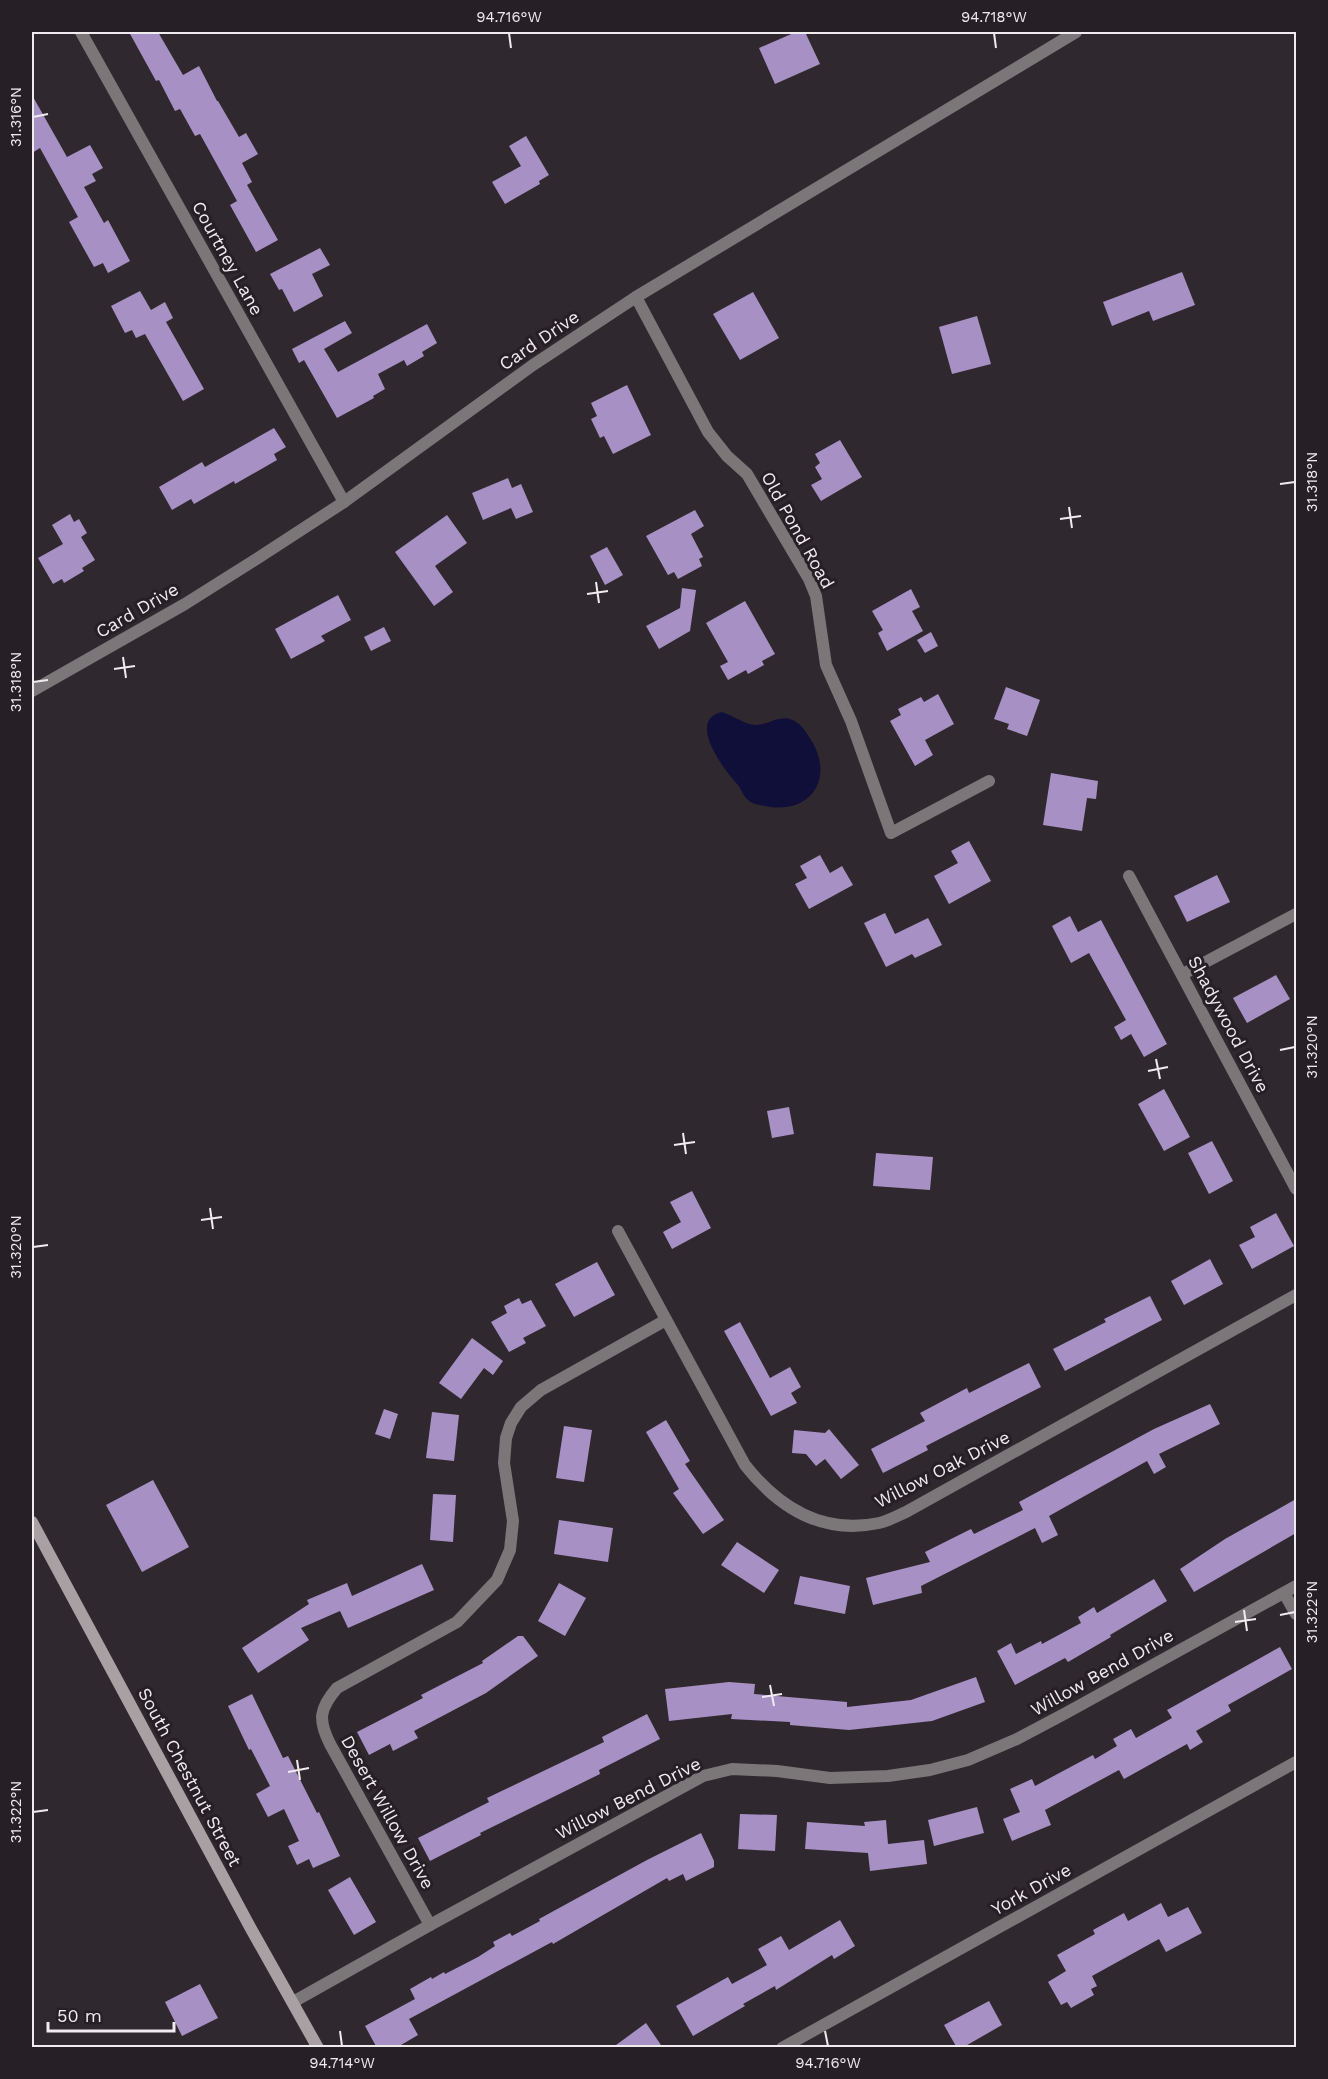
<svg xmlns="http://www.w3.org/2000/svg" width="1328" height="2079" font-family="'Work Sans',sans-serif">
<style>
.water{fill:#100f39}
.building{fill:#a791c4}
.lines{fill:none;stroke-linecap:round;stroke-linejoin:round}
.minor{stroke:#7b7677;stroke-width:12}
.tertiary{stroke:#7b7677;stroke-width:12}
.secondary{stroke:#a9a0a3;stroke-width:12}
.ticks{fill:none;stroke:#f0ebef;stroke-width:2}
.labels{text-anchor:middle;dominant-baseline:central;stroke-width:6;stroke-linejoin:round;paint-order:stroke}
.street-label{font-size:18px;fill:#f0ebef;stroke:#261f25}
.neatline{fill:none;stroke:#f0ebef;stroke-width:2}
.ticks-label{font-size:15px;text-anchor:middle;fill:#f0ebef}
</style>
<rect width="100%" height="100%" fill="#30282f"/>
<!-- water -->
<path class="water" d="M722,712C732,715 748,726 756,725C773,724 782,711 799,724C805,729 809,737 813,743C834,782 808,815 765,806C759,805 752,804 748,800C743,796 742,790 738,785C724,770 686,720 722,712Z"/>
<!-- building -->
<g class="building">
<path d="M129,32H158L183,75L199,66L217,101H218L239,137L246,133L258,154L242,163L252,182L247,185L278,240L256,252L230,205L237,201L200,134L195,136L180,109L175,111L159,80L156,81Z"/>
<path d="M796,32H805L820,64L775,84L759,48Z"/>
<path d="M32,95L67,157L90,145L103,168L92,174L96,181L84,187L104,223L108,220L130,261L108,273L103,263L94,267L69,222L78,217L40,148L32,153Z"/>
<path d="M526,136L549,175L539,181L540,184L505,204L492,182L521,166L509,146Z"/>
<path d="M320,248L330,265L312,274L323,296L294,312L282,289L279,290L270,274Z"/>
<path d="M1182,272L1195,305L1153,321L1149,311L1112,326L1103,302Z"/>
<path d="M140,291L151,310L165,302L173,318L166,322L204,389L183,401L145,334L136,338L132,330L125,333L111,306Z"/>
<path d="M753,292L779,338L740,360L713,314Z"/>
<path d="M977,316L991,364L952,374L939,327Z"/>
<path d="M345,321L352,333L324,349L338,372L427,324L437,343L422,352L424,356L407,366L404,360L378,374L385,389L373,396L374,398L337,418L304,360L299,363L292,349Z"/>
<path d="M627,385L651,435L613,454L604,436L600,438L591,419L597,416L591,403Z"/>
<path d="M274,428L286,447L274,454L277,460L235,484L234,481L194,504L191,499L172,510L159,487L202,462L205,467Z"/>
<path d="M840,440L862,477L821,501L811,485L822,479L815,467L820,463L815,454Z"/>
<path d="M508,478L512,488L521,484L533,512L516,519L511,508L483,520L472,493Z"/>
<path d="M695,510L704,526L691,534L703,557L699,559L702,566L678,579L674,572L668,575L646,536Z"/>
<path d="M70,514L74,522L79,519L87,533L81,537L95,560L82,568L84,571L64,583L62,579L53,584L38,558L63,544L52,525Z"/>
<path d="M447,515L467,543L435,566L453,592L434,606L395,552Z"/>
<path d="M607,547L623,575L605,585L590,556Z"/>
<path d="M682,588L696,590L690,631L659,649L646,626L680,608Z"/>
<path d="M911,589L920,607L912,611L923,631L887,651L878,633L883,630L872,611Z"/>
<path d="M338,595L351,620L321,636L325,641L291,659L275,629Z"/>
<path d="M745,601L775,654L762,661L764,665L748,674L746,670L728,680L720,666L728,662L706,623Z"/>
<path d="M384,627L391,641L371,651L364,637Z"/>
<path d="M931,632L938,646L925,653L917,640Z"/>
<path d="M1006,687L1040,700L1027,736L1007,729L1009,724L994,719Z"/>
<path d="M938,694L954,724L925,740L933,755L915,766L890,721L901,715L898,709L921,697L924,702Z"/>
<path d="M1051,773L1098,781L1096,799L1087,798L1082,831L1043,825Z"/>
<path d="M969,841L991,881L949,904L934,876L958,863L951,851Z"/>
<path d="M820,855L830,873L842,866L853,885L809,909L795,884L807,878L800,866Z"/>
<path d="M1217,875L1230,902L1187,922L1174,896Z"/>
<path d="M885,913L895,934L928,918L942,945L915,958L912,954L886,967L864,923Z"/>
<path d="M1070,916L1078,932L1101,920L1167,1044L1144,1057L1131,1034L1121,1040L1114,1027L1126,1020L1089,953L1071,963L1052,926Z"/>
<path d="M1276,975L1290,999L1247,1023L1233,998Z"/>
<path d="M1164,1089L1190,1137L1164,1151L1138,1104Z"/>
<path d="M789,1107L794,1134L772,1138L767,1111Z"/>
<path d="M1212,1141L1233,1181L1209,1194L1188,1153Z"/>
<path d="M876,1153L933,1157L930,1190L873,1186Z"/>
<path d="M692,1191L711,1228L672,1249L663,1232L681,1222L670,1202Z"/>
<path d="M1276,1213L1294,1246L1252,1269L1239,1245L1255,1237L1250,1227Z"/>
<path d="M1210,1259L1223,1284L1184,1305L1171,1281Z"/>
<path d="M597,1262L615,1295L574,1317L555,1284Z"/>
<path d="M1150,1296L1162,1320L1065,1371L1053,1349L1106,1322L1104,1319Z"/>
<path d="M519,1298L522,1304L531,1300L546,1326L523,1338L526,1343L509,1352L491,1322L507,1313L504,1306Z"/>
<path d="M740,1322L770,1378L790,1367L801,1387L791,1393L797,1403L771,1416L724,1331Z"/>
<path d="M472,1338L503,1361L493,1375L484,1368L461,1399L439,1383Z"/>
<path d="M1029,1363L1041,1387L926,1446L928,1450L883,1473L871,1449L925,1421L920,1413L967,1388L969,1393Z"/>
<path d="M1210,1404L1220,1424L1159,1454L1166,1467L1154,1474L1147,1461L1049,1516L1058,1535L1042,1543L1035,1528L921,1586L922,1593L873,1605L866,1578L930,1562L925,1552L971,1529L974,1534L1023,1510L1019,1502L1154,1429Z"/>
<path d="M384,1409L398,1414L390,1439L375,1434Z"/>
<path d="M432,1412L459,1415L454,1461L426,1458Z"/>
<path d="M666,1420L690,1461L685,1464L724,1520L703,1534L673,1493L679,1489L646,1432Z"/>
<path d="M564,1426L592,1430L584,1482L556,1478Z"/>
<path d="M829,1429L859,1465L841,1479L825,1459L816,1466L806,1454L792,1453L794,1430L825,1433Z"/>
<path d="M153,1480L189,1547L142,1572L106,1505Z"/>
<path d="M433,1494L456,1495L453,1542L430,1540Z"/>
<path d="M1296,1499V1533L1194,1592L1180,1569L1225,1539Z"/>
<path d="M559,1520L613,1528L608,1562L554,1554Z"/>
<path d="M737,1542L779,1570L764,1593L721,1565Z"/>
<path d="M422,1564L434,1590L348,1628L340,1611L301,1628L309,1640L258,1673L242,1648L309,1604L307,1600L347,1583L352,1596Z"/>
<path d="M800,1576L850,1586L845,1614L794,1604Z"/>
<path d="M1154,1579L1167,1601L1110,1635L1111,1637L1068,1662L1065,1658L1015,1685L997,1651L1011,1643L1016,1654L1041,1641L1042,1644L1081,1623L1078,1617L1094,1607L1097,1613Z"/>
<path d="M559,1583L586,1598L565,1636L538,1621Z"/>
<path d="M518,1636H523L538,1656L486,1693L414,1731L418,1738L393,1751L390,1744L369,1755L357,1732L423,1698L421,1695L483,1663L482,1661Z"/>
<path d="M1280,1647L1292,1669L1228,1705L1231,1711L1196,1731L1203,1742L1190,1750L1187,1744L1124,1779L1119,1770L1045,1810L1051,1825L1012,1841L1003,1819L1020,1812L1010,1789L1032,1779L1035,1786L1093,1755L1095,1759L1117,1746L1113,1739L1131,1729L1136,1738L1172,1718L1167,1710Z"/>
<path d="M976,1677L985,1702L932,1721L849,1730L790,1725V1722L731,1719L732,1714L669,1721L665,1689L729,1682L755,1684L754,1694L847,1702V1707L911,1700Z"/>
<path d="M252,1694L283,1758L288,1756L317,1813L319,1812L340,1856L313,1868L309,1859L297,1865L288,1846L299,1841L284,1809L268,1817L256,1794L270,1786L251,1749L249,1750L228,1706Z"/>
<path d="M647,1714L660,1739L599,1770L600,1774L480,1833L481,1835L430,1861L418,1838L489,1802L487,1798L604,1742L602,1737Z"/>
<path d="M977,1807L984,1833L934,1846L928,1820Z"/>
<path d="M740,1814L777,1815L775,1851L738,1849Z"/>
<path d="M886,1820L888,1844L924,1840L927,1864L870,1871L868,1853L805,1849L807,1822L865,1826L864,1822Z"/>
<path d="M701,1833L714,1861V1867L686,1881L683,1874L669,1881L667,1878L553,1944L552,1942L409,2019L418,2035L396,2048H377L365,2026L415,1999L410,1989L431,1977L432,1979L444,1972L445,1974L478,1957L495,1946L493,1942L510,1933L512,1936L540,1921L539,1919L647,1860Z"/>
<path d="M350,1877L376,1922L354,1935L328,1890Z"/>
<path d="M1161,1903L1168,1917L1188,1907L1202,1933L1166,1952L1159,1939L1092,1976L1097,1986L1091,1989L1094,1995L1071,2008L1067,2002L1061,2005L1048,1982L1066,1971L1057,1955L1095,1934L1093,1930L1124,1913L1128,1921Z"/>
<path d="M840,1920L855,1946L834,1959L832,1955L776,1990L775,1986L743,2004L745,2006L693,2036L676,2006L728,1977L732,1984L767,1965L758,1949L781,1936L789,1950Z"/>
<path d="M200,1984L218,2018L182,2036L165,2002Z"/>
<path d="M989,2001L1002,2025L962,2048H957L944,2025Z"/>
<path d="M646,2023L663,2048H612Z"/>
</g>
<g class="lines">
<!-- minor -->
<g class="minor">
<path d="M81,32L344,502"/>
<path d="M636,297L708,432L727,456L747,474L809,579L816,596L826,665L851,721L891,833L989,781"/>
<path d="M32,691L185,604L258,558L344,502L533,365L636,297L1076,32"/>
<path d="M1129,876L1296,1189"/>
<path d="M1183,974L1296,914"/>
<path d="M618,1231L745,1465C779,1508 823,1535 879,1523C888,1521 897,1516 906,1512L1296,1295"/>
<path d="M1284,1593L1296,1614"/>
<path d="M430,1925L330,1744C318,1720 319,1709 337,1688L457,1622L497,1580L510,1550L513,1521L504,1463L506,1438L511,1423L521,1407L541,1390L666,1320"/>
<path d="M293,2002L430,1925L703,1776L732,1769L777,1771L830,1778L888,1776L930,1770L968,1760L1017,1739L1066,1713L1296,1586"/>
</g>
<!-- tertiary -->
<path class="tertiary" d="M782,2048L1296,1762"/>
<!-- secondary -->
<path class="secondary" d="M32,1522L250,1927L318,2048"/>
</g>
<!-- ticks -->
<path class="ticks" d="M509,33L511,48M994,33L996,48M33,117L48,114M1280,484L1295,482M1069,507L1072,528M1060,519L1081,516M596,582L599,603M587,594L608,591M123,657L126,678M114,669L135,666M33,682L48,680M1280,1050L1295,1047M1156,1059L1160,1079M1148,1071L1168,1067M683,1133L686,1154M674,1145L695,1142M210,1208L213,1229M201,1220L222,1217M33,1247L48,1245M1244,1610L1247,1631M1280,1615L1295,1612M1235,1622L1256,1619M770,1685L774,1706M762,1697L782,1694M297,1760L300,1780M288,1772L309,1768M33,1812L48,1810M340,2031L342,2046M825,2031L828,2046"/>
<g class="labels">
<!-- street labels -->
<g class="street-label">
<text transform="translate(228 258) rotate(61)">Courtney Lane</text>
<text transform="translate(539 340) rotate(-34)">Card Drive</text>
<text transform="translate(798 530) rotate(61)">Old Pond Road</text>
<text transform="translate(137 610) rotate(-30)">Card Drive</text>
<text transform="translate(1229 1024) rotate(62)">Shadywood Drive</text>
<text transform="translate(942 1469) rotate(-27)">Willow Oak Drive</text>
<text transform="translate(1102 1672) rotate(-29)">Willow Bend Drive</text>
<text transform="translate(190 1777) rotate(62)">South Chestnut Street</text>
<text transform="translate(628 1798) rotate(-27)">Willow Bend Drive</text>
<text transform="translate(388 1812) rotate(61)">Desert Willow Drive</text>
<text transform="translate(1031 1889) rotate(-29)">York Drive</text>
</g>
</g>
<!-- border -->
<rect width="1328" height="2079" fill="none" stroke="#261f25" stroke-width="66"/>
<!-- scale -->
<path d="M48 2022v9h126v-9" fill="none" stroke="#f0ebef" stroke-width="3"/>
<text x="57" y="2022" font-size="18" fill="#f0ebef" stroke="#261f25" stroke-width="4.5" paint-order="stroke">50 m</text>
<rect x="33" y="33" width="1262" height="2013" class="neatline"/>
<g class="ticks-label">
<text x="509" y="22">94.716°W</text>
<text x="994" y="22">94.718°W</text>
<text transform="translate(16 117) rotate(-90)" y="5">31.316°N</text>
<text transform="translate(1312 482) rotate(-90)" y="5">31.318°N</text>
<text transform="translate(16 682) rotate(-90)" y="5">31.318°N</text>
<text transform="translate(1312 1047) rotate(-90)" y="5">31.320°N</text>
<text transform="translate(16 1247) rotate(-90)" y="5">31.320°N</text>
<text transform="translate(1312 1612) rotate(-90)" y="5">31.322°N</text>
<text transform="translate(16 1812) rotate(-90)" y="5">31.322°N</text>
<text x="342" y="2068">94.714°W</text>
<text x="828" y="2068">94.716°W</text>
</g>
</svg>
